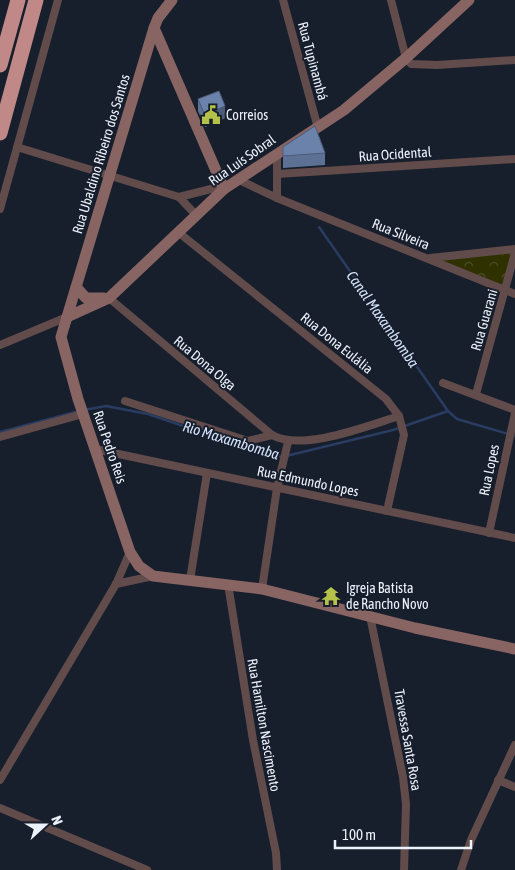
<svg xmlns="http://www.w3.org/2000/svg" width="515" height="870" font-family="'Asap Condensed',sans-serif">
<style>
.park{fill:url(#park-crowns)}
.lines{fill:none;stroke-linecap:round;stroke-linejoin:round}
.stream{stroke:#293c61;stroke-width:2.5}
.street{stroke:#624b4b;stroke-width:8}
.secondary{stroke:#886463;stroke-width:11}
.highway{stroke:#c08887;stroke-width:15}
.wall{fill:#5c7193}
.shaded-wall{fill:#4b5c78}
.building{fill:#6b83ab;stroke:#4b5c78}
.labels{text-anchor:middle;dominant-baseline:central;stroke-width:4;stroke-linejoin:round;paint-order:stroke}
.street-label{font-size:14px;fill:#ecf2fb;stroke:#171f2c}
.poi-label{font-size:14px;fill:#ecf2fb;stroke:#171f2c;text-anchor:start}
.water-label{font-size:15px;font-style:italic;fill:#d5e3fd;stroke:#171f2c}
</style>
<defs>
<pattern id="park-crowns" width="20" height="18" patternUnits="userSpaceOnUse" patternTransform="scale(1.25)"><rect width="20" height="18" fill="#2f3101"/><path d="M2 6a3 3 0 1 1 6 0M12 15a3 3 0 1 1 6 0" fill="none" stroke="#4d4f27"/></pattern>
</defs>
<rect width="100%" height="100%" fill="#171f2c"/>
<!-- park -->
<path class="park" d="M515,250L506,288L431,258Z"/>
<g class="lines">
<!-- stream -->
<g class="stream">
<path d="M319,227L448,411L457,419L515,436"/>
<path d="M84,410L106,406L148,414L254,450L282,457L393,430L448,411"/>
<path d="M0,432L79,411"/>
</g>
<!-- street -->
<g class="street">
<path d="M283,0L318,128"/>
<path d="M391,0L406,58L411,64L437,65L515,60"/>
<path d="M17,147L179,197L196,215"/>
<path d="M277,154V198"/>
<path d="M277,174L515,159"/>
<path d="M237,179L277,198L515,294"/>
<path d="M179,197L223,186"/>
<path d="M0,209L58,0"/>
<path d="M178,232L386,399L399,416L404,435L387,511"/>
<path d="M430,258L515,249"/>
<path d="M109,298L272,435C302,452 367,426 399,416"/>
<path d="M0,345L67,317"/>
<path d="M443,383L515,410"/>
<path d="M476,394L515,253"/>
<path d="M125,401L248,441L272,435"/>
<path d="M0,437L83,414"/>
<path d="M95,449L515,538"/>
<path d="M489,533L515,413"/>
<path d="M190,580L207,473"/>
<path d="M116,584L153,576"/>
<path d="M228,584L253,740L276,853L277,870"/>
<path d="M262,589L277,488L288,442"/>
<path d="M370,616L403,777L406,804L404,870"/>
<path d="M0,780L116,584L130,552"/>
<path d="M498,780L515,787"/>
<path d="M0,808L147,870"/>
<path d="M461,870L471,840L515,745"/>
</g>
<!-- secondary -->
<g class="secondary">
<path d="M172,0L158,18L154,28L61,337L78,399L130,552L139,566L153,576L262,589L415,628L515,649"/>
<path d="M154,28L224,189"/>
<path d="M76,287L86,298H104"/>
<path d="M67,317L109,298L224,189L344,110L406,58L469,0"/>
</g>
<!-- highway -->
<g class="highway">
<path d="M0,65L18,0"/>
<path d="M0,133L36,0"/>
</g>
</g>
<!-- wall -->
<g class="wall">
<path d="M198,99L225,118L205,127L198,111Z"/>
<path d="M283,147L325,153V165L283,168Z"/>
</g>
<!-- shaded-wall -->
<path class="shaded-wall" d="M225,106V118L205,127V115Z"/>
<!-- building -->
<g class="building">
<path d="M219,91L225,106L205,115L198,99Z"/>
<path d="M315,126L325,153L283,156V147Z"/>
</g>
<!-- icons -->
<defs>
<g id="civic-bare" transform="scale(1.5)"><path d="M-.6-6.5H3V-4.5H.6V-3L4-1V1h2V6H-6V1h2V-1L-.6-3ZM-1.2 2.5V6h2.4V2.5Z" fill="#b4c24a" stroke="#171f2c" stroke-width="2.5" paint-order="stroke"/></g>
<g id="temple-bare" transform="scale(1.5)"><path d="M0-6L5-2H3V0L6.5 2.5H4V6H1.5V3h-3V6H-4V2.5H-6.5L-3 0V-2H-5Z" fill="#b4c24a" stroke="#171f2c" stroke-width="2.5" paint-order="stroke"/></g>
</defs>
<g fill-rule="evenodd">
<use href="#civic-bare" x="211" y="115"/>
<use href="#temple-bare" x="331" y="596"/>
</g>
<g class="labels">
<!-- street labels -->
<g class="street-label">
<text transform="translate(313 61) rotate(75)">Rua Tupinambá</text>
<text transform="translate(101 154) rotate(-73)">Rua Ubaldino Ribeiro dos Santos</text>
<text transform="translate(395 154) rotate(-4)">Rua Ocidental</text>
<text transform="translate(242 160) rotate(-35)">Rua Luís Sobral</text>
<text transform="translate(401 234) rotate(22)">Rua Silveira</text>
<text transform="translate(484 320) rotate(-74)">Rua Guarani</text>
<text transform="translate(337 343) rotate(39)">Rua Dona Eulália</text>
<text transform="translate(205 363) rotate(40)">Rua Dona Olga</text>
<text transform="translate(110 447) rotate(71)">Rua Pedro Reis</text>
<text transform="translate(489 470) rotate(-78)">Rua Lopes</text>
<text transform="translate(308 481) rotate(12)">Rua Edmundo Lopes</text>
<text transform="translate(264 725) rotate(80)">Rua Hamilton Nascimento</text>
<text transform="translate(408 740) rotate(80)">Travessa Santa Rosa</text>
</g>
<!-- poi labels -->
<g class="poi-label">
<text x="226" y="115">Correios</text>
<text x="346" y="588">Igreja Batista<tspan x="346" dy="16">de Rancho Novo</tspan></text>
</g>
<!-- water labels -->
<g class="water-label">
<text transform="translate(383 319) rotate(55)">Canal Maxambomba</text>
<text transform="translate(231 440) rotate(17)">Rio Maxambomba</text>
</g>
</g>
<!-- north arrow -->
<g transform="translate(45 825) rotate(69)" stroke="#171f2c" stroke-width="4" paint-order="stroke">
<path d="M0-4L9 19L0 12L-9 19Z" fill="#ecf2fb"/>
<text y="-8" font-size="14" font-weight="bold" text-anchor="middle" fill="#ecf2fb">N</text>
</g>
<!-- scale -->
<path d="M335 840v8h136v-8" fill="none" stroke="#ecf2fb" stroke-width="2.5"/>
<text x="342" y="840" font-size="15" fill="#ecf2fb" stroke="#171f2c" stroke-width="4" paint-order="stroke">100 m</text>
</svg>
